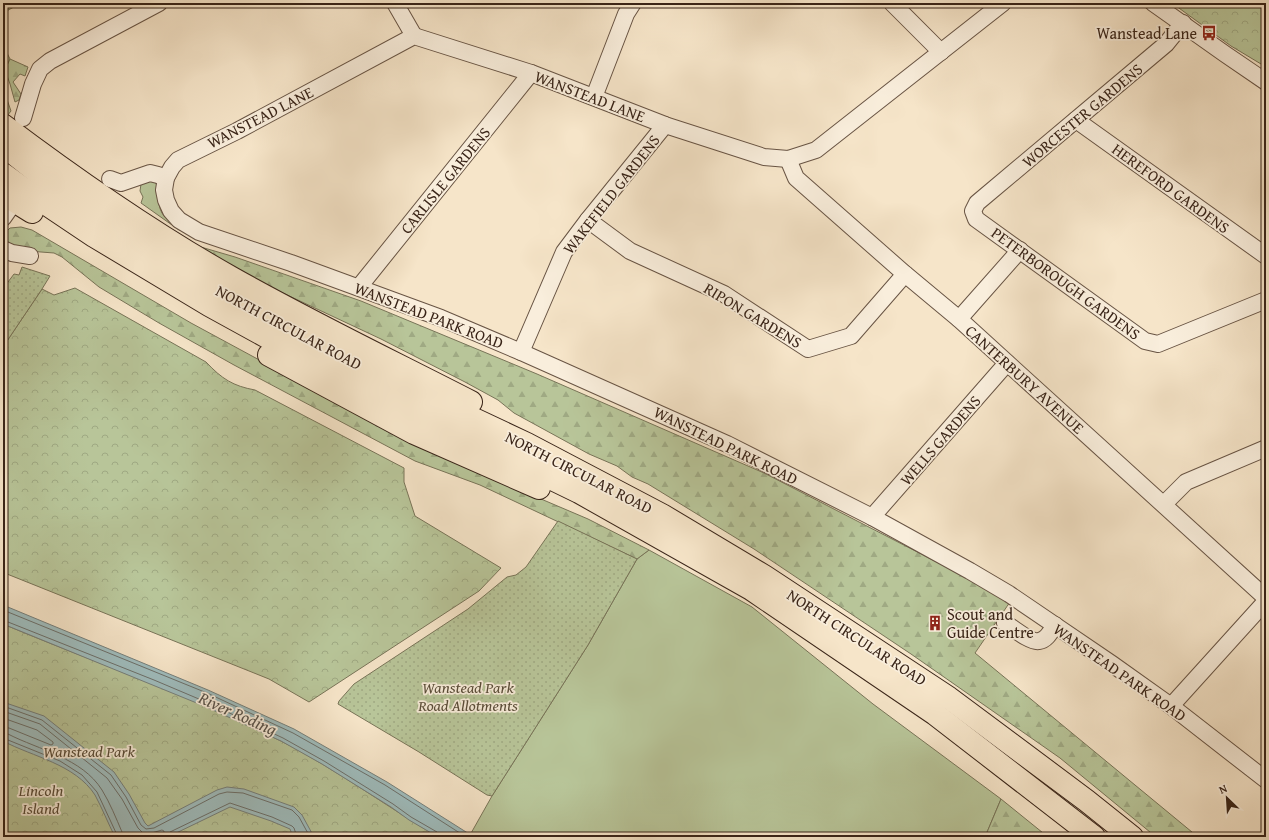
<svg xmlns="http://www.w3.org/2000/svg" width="1269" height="840" font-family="'Gentium Book Plus',serif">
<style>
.grass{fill:#b8c599;stroke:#787458}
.forest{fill:url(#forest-firs);stroke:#787458}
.park{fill:url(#park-crowns);stroke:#787458}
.garden{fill:url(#garden-dots);stroke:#787458}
.water{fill:#9fbdbe;stroke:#76807c}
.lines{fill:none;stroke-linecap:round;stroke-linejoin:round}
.shore{stroke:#6c706b;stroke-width:1}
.minor-casing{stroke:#685444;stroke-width:18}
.highway-casing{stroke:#392418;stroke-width:24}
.minor{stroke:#f9eedc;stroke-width:16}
.highway{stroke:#f6e5c9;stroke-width:22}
.labels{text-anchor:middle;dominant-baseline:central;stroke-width:3.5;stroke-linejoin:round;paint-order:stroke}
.poi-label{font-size:16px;fill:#392418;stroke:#f9eedc;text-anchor:end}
.street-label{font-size:16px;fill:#392418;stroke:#f9eedc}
.park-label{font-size:16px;font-style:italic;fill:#594c38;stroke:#f9eedc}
.water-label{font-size:17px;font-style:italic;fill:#58524a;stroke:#f9eedc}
</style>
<defs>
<pattern id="forest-firs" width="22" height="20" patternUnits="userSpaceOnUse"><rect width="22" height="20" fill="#b8c599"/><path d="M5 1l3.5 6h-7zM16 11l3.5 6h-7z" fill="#9fa983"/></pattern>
<pattern id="park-crowns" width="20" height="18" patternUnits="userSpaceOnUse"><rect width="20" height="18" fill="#b8c599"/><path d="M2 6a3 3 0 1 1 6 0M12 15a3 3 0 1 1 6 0" fill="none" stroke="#9fa983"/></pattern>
<pattern id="garden-dots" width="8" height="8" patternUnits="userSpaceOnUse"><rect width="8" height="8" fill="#b8c599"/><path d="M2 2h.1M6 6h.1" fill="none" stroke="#9fa983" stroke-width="1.8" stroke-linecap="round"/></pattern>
</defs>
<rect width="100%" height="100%" fill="#f6e5c9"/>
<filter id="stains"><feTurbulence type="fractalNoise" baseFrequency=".005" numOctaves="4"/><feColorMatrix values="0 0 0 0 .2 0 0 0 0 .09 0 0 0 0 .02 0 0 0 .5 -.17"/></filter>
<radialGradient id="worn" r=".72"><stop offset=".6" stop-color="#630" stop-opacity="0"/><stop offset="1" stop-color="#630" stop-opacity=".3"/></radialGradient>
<!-- grass -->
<g class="grass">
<path d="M3,45L10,59L5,70L3,67Z"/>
<path d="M3,88L11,111L7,116L3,113Z"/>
<path d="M154,180C161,189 156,203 162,213C166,220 176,223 181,230H179L141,203L143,197L140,191L141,184Z"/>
<path d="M649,550L752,607L873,704L1001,799L985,837H474L470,835L492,796L588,645L637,559Z"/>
</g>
<!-- forest -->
<g class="forest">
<path d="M3,3H21L3,13Z"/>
<path d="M10,59L28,67L25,76L20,74L13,82L21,94L19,100L15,102L10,84L5,70Z"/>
<path d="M21,227L32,230L191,323L300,382L527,493L588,519L649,550L637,559L480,485L415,461L234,365L159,323L99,287L62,257L54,253L28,251L11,246L5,240V233L10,228Z"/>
<path d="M194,245L235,257L361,301L537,374L764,473L993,591L1010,602L975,653L1198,837H1156L1060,758L911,654L754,549L648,484L632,477L617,466L589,454L514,413L498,400L465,382L381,339L253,279Z"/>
<path d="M1001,799L1048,837H985Z"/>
</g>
<!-- park -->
<g class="park">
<path d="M1172,3H1266V67L1231,46Z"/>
<path d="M75,288L206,362C222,379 233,386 255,390L404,468V482L415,516L501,568L479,591L309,702L269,679L7,574L3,573V347L42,289L54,295Z"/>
<path d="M3,624C96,663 192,696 283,742C337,770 386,806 438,837H3Z"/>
</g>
<!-- garden -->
<g class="garden">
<path d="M22,267L50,276L42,289L3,347V285L5,286L14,274L19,275Z"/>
<path d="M558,521L637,559L588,645L492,796L487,795L419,752L338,704L339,701L354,684L468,609L507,577L516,575L526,567Z"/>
</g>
<!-- water -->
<g class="water">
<path d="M3,605L208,690L294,729L387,782L474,837H438L409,820L391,807L322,764L281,741L204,706L3,624Z"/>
<path d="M3,702L44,716L114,772L129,794L145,823L148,826L217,790L227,787L244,789L294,807L302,815L314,837H293L290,829L271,821L230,807L172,835L171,837H115C108,823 102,808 95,795C75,764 33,757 3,741Z"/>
</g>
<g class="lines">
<!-- shore -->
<g class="shore">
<path d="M3,610L207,693L293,733L385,785L466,837"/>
<path d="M3,620L154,680L206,702L283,738L324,761L393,804L411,817L437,832L439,837"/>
<path d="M3,706L42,720L111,775L126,797L141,825L146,829L154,828L219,794L227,792L243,793L292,810L299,817L310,837"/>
<path d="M3,711L40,724L107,778L122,799L138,828L143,833L148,834L162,830L164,831L163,837"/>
<path d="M3,718L37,730L53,742V744L51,745L9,728L3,727"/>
<path d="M3,733L8,734C39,750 82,758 102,790C110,803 116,818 122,832L123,837"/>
<path d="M3,738L60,761L82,775L97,792L118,837"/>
<path d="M168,837L170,832L230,803L272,817L292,826L294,828L297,837"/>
</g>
<!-- minor casing -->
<g class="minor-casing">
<g id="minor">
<path d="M395,3L414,36"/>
<path d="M892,3L941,52"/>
<path d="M1003,3L816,150L788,159L764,157L665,125L531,73L414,36L237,131L178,160L172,167L166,178L164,190L166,200L171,211L179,220L199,232L291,263L441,318L521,352L727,444L872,517L970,571L1009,594L1112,664L1171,706L1266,780"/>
<path d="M1153,3L1225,54L1266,82"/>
<path d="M1183,23L1166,44L977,203L973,211L976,219L1145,341L1158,344L1266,300"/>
<path d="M594,97L626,14L633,3"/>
<path d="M23,118L33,84L40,69L50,61L159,3"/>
<path d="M1076,120L1266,256"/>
<path d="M788,159L796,178L905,274L959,319L1266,598"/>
<path d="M110,179L121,183L150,173L158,175L166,178"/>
<path d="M3,218L15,201"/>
<path d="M588,220L630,251L724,294L808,349L851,336L905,274"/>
<path d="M3,249L12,253L30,256"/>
<path d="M359,287L531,73"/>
<path d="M959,319L1020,250"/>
<path d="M521,352L564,252L588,220L665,125"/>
<path d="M1164,504L1186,482L1266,448"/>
<path d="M872,517L1007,363"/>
<path d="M1005,623C1013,628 1031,643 1039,641C1047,640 1051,631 1055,625"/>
<path d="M1171,706L1266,601"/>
</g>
</g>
<!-- highway casing -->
<g class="highway-casing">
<g id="highway">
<path d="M3,125C76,180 152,233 232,278C310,322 391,361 471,402"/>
<path d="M3,145L34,170L105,221L217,288L278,323L376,373L527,444L662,515L764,576L949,698L1087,801L1132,837"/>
<path d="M3,174L21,187L94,236L209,305L269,338L427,418L579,492L751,589L935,714L1094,837"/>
<path d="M3,194L32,212"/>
<path d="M269,355L414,433L539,488"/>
</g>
</g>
<!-- minor -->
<use href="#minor" class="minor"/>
<!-- highway -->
<use href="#highway" class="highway"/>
</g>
<!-- icons -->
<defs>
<g id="bus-bare" transform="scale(1.2)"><path d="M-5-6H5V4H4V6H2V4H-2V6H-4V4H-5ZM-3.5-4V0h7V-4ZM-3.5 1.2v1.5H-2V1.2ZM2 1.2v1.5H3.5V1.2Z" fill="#8f2418" stroke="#f9eedc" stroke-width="2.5" paint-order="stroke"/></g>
<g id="building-bare" transform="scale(1.2)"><path d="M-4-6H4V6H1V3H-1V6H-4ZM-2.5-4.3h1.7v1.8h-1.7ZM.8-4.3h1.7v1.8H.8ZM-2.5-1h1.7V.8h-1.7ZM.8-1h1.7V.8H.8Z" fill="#8f2418" stroke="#f9eedc" stroke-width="2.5" paint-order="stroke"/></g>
</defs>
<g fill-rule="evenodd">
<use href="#bus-bare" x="1209" y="33"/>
<use href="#building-bare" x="935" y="623"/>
</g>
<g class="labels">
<!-- poi labels -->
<g class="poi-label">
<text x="1197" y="33">Wanstead Lane</text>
<text x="947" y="614" text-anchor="start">Scout and<tspan x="947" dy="18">Guide Centre</tspan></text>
</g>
<!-- street labels -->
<g class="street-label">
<text transform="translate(590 96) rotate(21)">WANSTEAD LANE</text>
<text transform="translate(1082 115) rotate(-40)">WORCESTER GARDENS</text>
<text transform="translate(260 117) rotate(-27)">WANSTEAD LANE</text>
<text transform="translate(445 180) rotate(-51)">CARLISLE GARDENS</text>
<text transform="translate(1171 188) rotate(36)">HEREFORD GARDENS</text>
<text transform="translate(611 194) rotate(-52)">WAKEFIELD GARDENS</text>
<text transform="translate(1066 283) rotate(36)">PETERBOROUGH GARDENS</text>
<text transform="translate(429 315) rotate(21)">WANSTEAD PARK ROAD</text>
<text transform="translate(753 315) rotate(31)">RIPON GARDENS</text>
<text transform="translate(289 327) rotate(28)">NORTH CIRCULAR ROAD</text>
<text transform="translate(1025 379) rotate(42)">CANTERBURY AVENUE</text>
<text transform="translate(940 440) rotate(-49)">WELLS GARDENS</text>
<text transform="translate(726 445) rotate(26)">WANSTEAD PARK ROAD</text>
<text transform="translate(579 472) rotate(27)">NORTH CIRCULAR ROAD</text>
<text transform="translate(857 637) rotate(33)">NORTH CIRCULAR ROAD</text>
<text transform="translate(1120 672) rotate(35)">WANSTEAD PARK ROAD</text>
</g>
<!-- park labels -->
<g class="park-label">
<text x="468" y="687">Wanstead Park<tspan x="468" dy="18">Road Allotments</tspan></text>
<text x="89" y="751">Wanstead Park</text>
<text x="41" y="790">Lincoln<tspan x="41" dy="18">Island</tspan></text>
</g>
<!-- water labels -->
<g class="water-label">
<text transform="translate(238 713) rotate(24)">River Roding</text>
</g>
</g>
<!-- margin -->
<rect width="1269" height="840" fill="none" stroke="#f6e5c9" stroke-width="16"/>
<rect x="4" y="4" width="1261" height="832" fill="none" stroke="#392418" stroke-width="2"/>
<rect x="8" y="8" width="1253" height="824" fill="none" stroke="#392418"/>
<!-- north arrow -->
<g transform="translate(1227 798) rotate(335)" stroke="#f9eedc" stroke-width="3" paint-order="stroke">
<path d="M0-3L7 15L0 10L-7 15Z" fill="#392418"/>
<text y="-6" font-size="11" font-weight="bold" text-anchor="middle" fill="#392418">N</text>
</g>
<rect width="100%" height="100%" filter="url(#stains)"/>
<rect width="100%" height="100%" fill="url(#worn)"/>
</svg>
